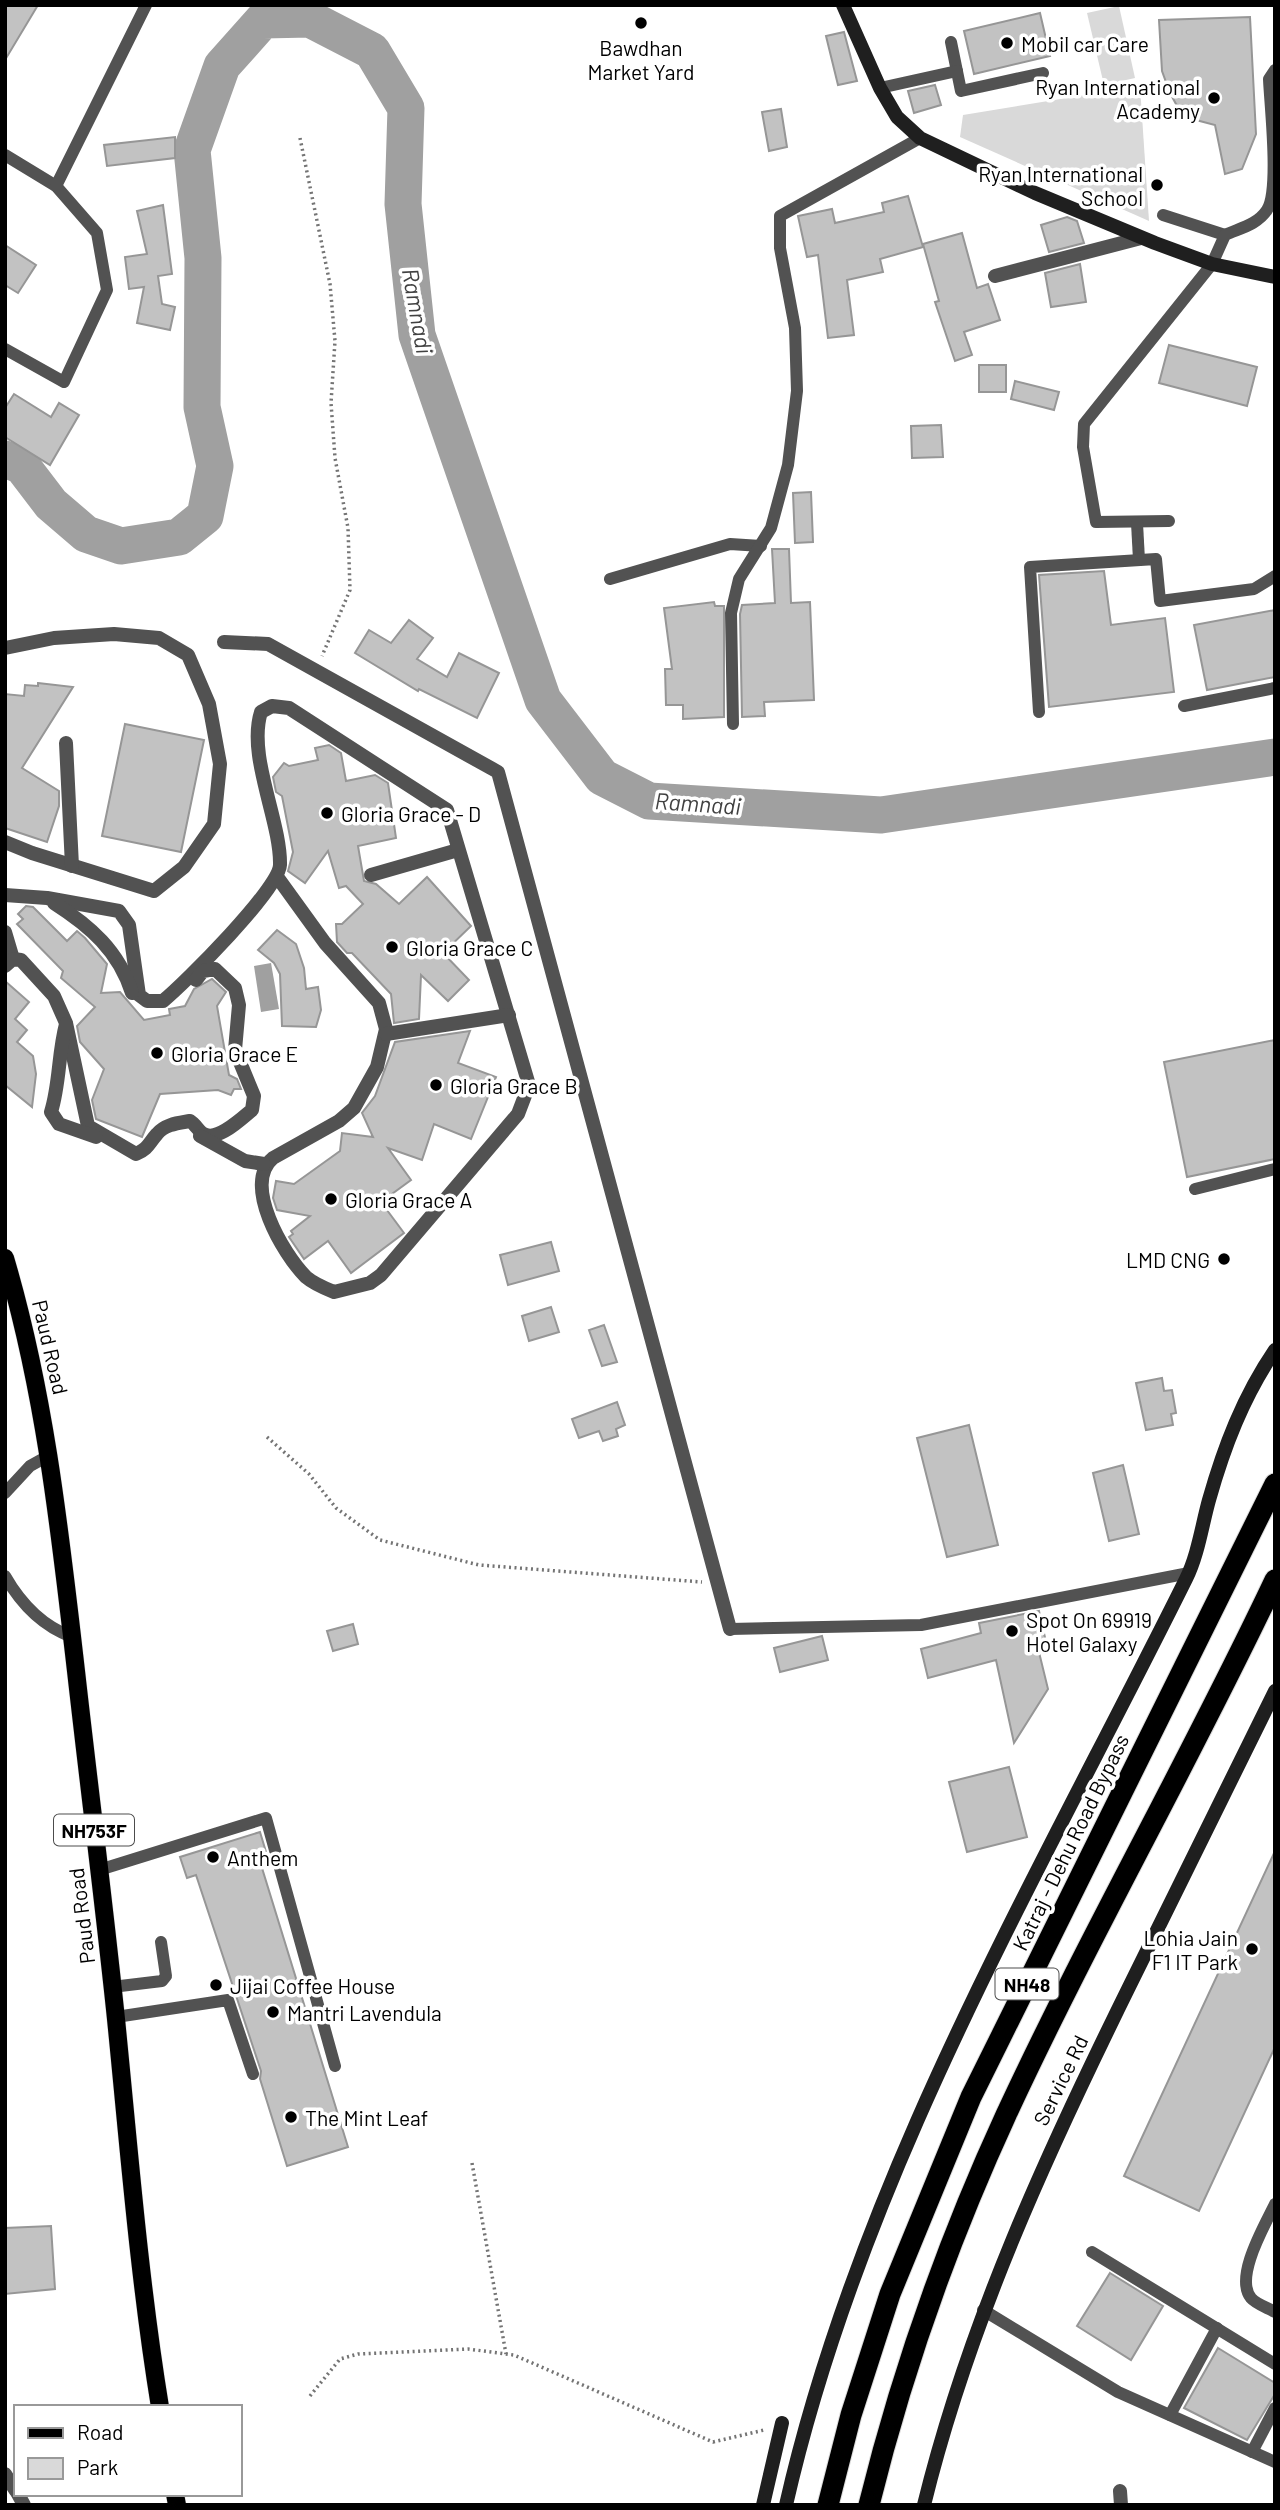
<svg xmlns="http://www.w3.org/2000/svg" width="1280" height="2510" font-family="Barlow,sans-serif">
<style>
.green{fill:#d9d9d9}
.water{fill:#a0a0a0}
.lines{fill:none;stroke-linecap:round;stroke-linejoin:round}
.river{stroke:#a0a0a0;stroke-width:37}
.building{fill:#c2c2c2;stroke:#969696;stroke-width:2}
.primary-casing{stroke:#dbdbdb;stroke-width:19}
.highway-casing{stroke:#dbdbdb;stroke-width:23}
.path{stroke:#747474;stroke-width:3.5;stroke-dasharray:2 3.5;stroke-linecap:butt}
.lane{stroke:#525252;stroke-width:12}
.street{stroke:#525252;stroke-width:14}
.secondary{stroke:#1f1f1f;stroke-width:14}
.primary{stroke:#000;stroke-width:18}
.highway{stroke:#000;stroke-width:21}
.poi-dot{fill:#000;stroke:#fff;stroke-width:2.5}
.labels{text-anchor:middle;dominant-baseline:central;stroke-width:7;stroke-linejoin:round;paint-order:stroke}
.shield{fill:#fff;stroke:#4c4c4c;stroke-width:2}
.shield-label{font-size:19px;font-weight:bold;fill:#000}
.poi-label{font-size:21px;fill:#000;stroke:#fff;text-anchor:start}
.street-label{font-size:21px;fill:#000;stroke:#fff}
.water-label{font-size:23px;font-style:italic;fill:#414141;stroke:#fff}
</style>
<rect width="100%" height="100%" fill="#fff"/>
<!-- green -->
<g class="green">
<path d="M1119,6L1135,78L1104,85L1087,13Z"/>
<path d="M1140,86L1149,221L960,137L963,115Z"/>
</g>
<!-- water -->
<path class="water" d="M271,963L279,1009L261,1012L254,966Z"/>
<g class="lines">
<!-- river -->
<path class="river" d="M5,459L22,466L51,504L86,534L121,546L179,537L205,516L215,466L202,407L203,258L192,150L222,66L263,20L310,19L372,51L406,108L403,204L417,335L543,700L602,777L649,801L881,815L1275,757"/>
</g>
<!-- building -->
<g class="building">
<path d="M5,5H38L5,60Z"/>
<path d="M1040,13L1050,56L974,74L964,31Z"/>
<path d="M1250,17L1256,134L1242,169L1225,174L1215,125L1196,120L1176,104L1170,93L1162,71L1159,20Z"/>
<path d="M844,32L857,81L838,85L826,36Z"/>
<path d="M935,85L941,105L914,113L908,91Z"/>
<path d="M781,109L787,147L769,151L762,112Z"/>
<path d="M175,137V158L107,166L104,145Z"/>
<path d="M908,196L923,247L880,259L883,272L847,280L854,335L828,338L818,255L807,257L798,216L832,209L835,223L884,212L882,203Z"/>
<path d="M163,205L172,274L158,276L162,304L175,307L170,330L137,323L144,287L129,289L125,257L147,254L137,211Z"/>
<path d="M1067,217L1077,221L1084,243L1049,252L1041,225Z"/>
<path d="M962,233L977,288L988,284L1000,320L964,332L972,355L955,361L935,302L939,301L923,244Z"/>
<path d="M5,245L36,265L18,293L5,285Z"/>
<path d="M1080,264L1086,302L1051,307L1045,273Z"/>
<path d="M1169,345L1257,367L1247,406L1159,383Z"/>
<rect x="979" y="365" width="27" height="27"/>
<path d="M1015,381L1059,392L1054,410L1011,399Z"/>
<path d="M14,394L51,417L59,403L79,415L50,465L5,437V408Z"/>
<path d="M941,425L943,457L912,458L911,426Z"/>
<path d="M811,492L813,542L795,543L793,493Z"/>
<path d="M772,549H789L791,603L810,602L814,700L764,702L765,716L742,717L740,614L742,605L775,603Z"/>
<path d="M1104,571L1111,625L1165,618L1174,692L1049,707L1039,575Z"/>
<path d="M714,602L715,606H724V717L683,719V705H666L665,669H672L664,608Z"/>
<path d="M1275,610V677L1207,690L1194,625Z"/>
<path d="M409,620L433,638L417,659L447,677L459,653L499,673L477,718L419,689L418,691L355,653L369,630L391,643Z"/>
<path d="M38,683L73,687L22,768L59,791V806L47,842L5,828V694L24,696L25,685L38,686Z"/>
<path d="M125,724L204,740L181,852L102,836Z"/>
<path d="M329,745L341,753L346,781L375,775L388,783L396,838L358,846L364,881L376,884L399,904L427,877L471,926L443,953L469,980L448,1001L421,975L419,1019L394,1023L391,994L352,953H347L337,942L336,924H342L363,904L346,886L339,888L328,851L305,883L288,871L293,852L282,796L276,792L273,777L284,763L289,766L318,760L315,748Z"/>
<path d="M26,906L33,907L67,941L77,931L85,938L107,964L101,993L120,992L144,1020L170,1015L169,1009L185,1006L194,989L212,979L226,992L217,1006L229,1075L237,1079L241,1089H234L231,1095L218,1090L160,1094L142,1137L96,1119L92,1100L104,1069L80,1042L77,1026L95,1007L61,978L63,971L17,924L23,919L18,914Z"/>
<path d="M277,930L296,944L304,968L306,989L318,987L321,1010L316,1027L282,1026L280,974L274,963L258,950Z"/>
<path d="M5,981L29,1002L15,1019L27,1030L17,1042L33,1056L36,1074L32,1107L5,1085Z"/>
<path d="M470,1031L458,1063L496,1077L471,1139L434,1124L422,1160L388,1148L411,1180L381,1202L404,1233L351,1273L328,1241L304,1259L289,1237L293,1234L291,1231L310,1216L277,1210L273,1198L276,1181L294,1184L340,1151L342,1133L373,1137L362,1113L375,1096L395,1042Z"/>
<path d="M1275,1040V1159L1187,1177L1164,1062Z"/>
<path d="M551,1242L559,1271L508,1285L500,1255Z"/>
<path d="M551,1307L559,1332L529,1341L522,1316Z"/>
<path d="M604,1325L617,1362L602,1366L589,1330Z"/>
<path d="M1162,1378L1164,1391L1172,1390L1176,1413L1171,1414L1173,1425L1146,1430L1136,1383Z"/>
<path d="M617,1402L625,1425L616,1429L618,1436L603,1441L599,1431L579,1438L572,1419Z"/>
<path d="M969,1425L998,1545L947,1557L917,1438Z"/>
<path d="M1123,1465L1139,1534L1109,1541L1093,1473Z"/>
<path d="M1039,1611L1046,1642L1037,1644L1048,1689L1014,1743L996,1660L928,1678L921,1649L981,1633L979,1623Z"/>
<path d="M353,1624L358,1644L333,1651L327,1631Z"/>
<path d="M822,1636L828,1660L780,1672L774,1648Z"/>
<path d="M1009,1767L1027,1837L967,1852L949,1782Z"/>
<path d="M260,1832L266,1852L258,1855L348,2147L287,2166L260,2079L261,2071L196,1875L187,1878L180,1857Z"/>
<path d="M1275,1851V2047L1199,2211L1124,2176Z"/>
<path d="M51,2226L55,2289L5,2294V2228Z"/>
<path d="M1110,2273L1163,2306L1131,2360L1077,2326Z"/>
<path d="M1218,2348L1275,2383V2394L1247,2440L1184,2408Z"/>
</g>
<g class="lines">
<!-- primary casing -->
<g class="primary-casing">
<g id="primary">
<path d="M5,1258C45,1393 60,1532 76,1671C89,1787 104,1903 116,2019C129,2149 139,2278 160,2407"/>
<path d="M175,2494L177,2505"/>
</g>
</g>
<!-- highway casing -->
<g class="highway-casing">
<g id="highway">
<path d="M828,2505L851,2415L890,2294L971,2097L1275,1484"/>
<path d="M869,2505C902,2371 948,2241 1006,2115C1090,1934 1190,1760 1275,1580"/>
</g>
</g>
<!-- path -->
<g class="path">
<path d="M300,138L330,284L335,341L331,403L335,458L348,528L350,590L322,656"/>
<path d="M267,1437L309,1474L336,1508L380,1540L479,1565L702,1582"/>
<path d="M472,2163L506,2354"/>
<path d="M310,2396L340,2359L358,2354L468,2349L514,2355L713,2442L764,2430"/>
</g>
<!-- lane -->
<g class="lane">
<path d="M951,42L961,91L1043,73"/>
<path d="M880,88L957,71"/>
<path d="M5,155L56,186L97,233L107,290L64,382L5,349"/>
<path d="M56,186L146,5"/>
<path d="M1163,215L1225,235"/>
<path d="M1169,521L1096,522L1083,447L1084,424L1212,264L1225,235C1240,228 1257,225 1267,210C1280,190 1270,105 1269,79L1275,70"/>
<path d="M1137,523L1139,560"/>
<path d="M610,579L730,544L761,546"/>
<path d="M1184,706L1275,688"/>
<path d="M1039,712L1030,567L1156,559L1160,601L1254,589L1275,576"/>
<path d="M733,724L731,613L739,579L771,528L788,465L797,391L795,328L780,248V216L920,138"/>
<path d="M1195,1189L1275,1169"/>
<path d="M5,1493L30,1466L48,1456"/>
<path d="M5,1576C21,1604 42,1626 72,1637"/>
<path d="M730,1629L921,1625L1189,1573"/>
<path d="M99,1870L266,1818L335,2066"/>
<path d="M112,1987L162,1981L166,1976L161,1942"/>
<path d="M116,2017L228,2000L253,2074"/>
<path d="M1275,2204C1265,2225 1234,2277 1251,2298C1256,2304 1268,2308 1275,2312"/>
<path d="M1092,2252L1275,2364"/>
<path d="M983,2310L1118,2392L1275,2462"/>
<path d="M1170,2415L1217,2328"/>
<path d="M1252,2452L1275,2408"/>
</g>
<!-- street -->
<g class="street">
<path d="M995,276L1141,238"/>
<path d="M224,642L268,644L498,772L730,1629"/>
<path d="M5,648L54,638L114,634L159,638L188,655L209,704L220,764L214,824L184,867L154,891L32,853L5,842"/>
<path d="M66,743L72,866"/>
<path d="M371,875L458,850"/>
<path d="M5,895L47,898L119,911L129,925L139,995L147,1001H163C185,983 279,889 280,865C281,821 247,756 261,712L272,706L289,708L447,810L529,1085L518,1114L381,1275L370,1283L334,1292C324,1288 314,1284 306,1277C283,1254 242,1184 273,1158L339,1121L354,1108L377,1067L386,1029L379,1003L325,943L278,878"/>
<path d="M54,903C90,926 119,951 132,993"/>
<path d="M5,932L13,959"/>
<path d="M5,966L13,959L21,960L54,996L66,1023L88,1126L136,1154C149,1148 148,1144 157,1134C165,1124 179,1123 190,1121C195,1124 198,1130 202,1133C216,1144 242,1118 252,1110L254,1096L235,1050L239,1005L235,988L215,969L203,971L196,980"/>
<path d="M66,1024C58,1054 60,1083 51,1112L59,1124L96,1137"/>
<path d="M386,1034L509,1015"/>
<path d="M200,1136L245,1161L264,1164"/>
<path d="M5,2474L16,2491"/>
<path d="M1120,2491L1121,2505"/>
<path d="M18,2494L24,2505"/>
</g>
<!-- secondary -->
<g class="secondary">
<path d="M843,5L880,88L897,117L920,138L1035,193L1155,243L1212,264L1275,277"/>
<path d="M763,2505L782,2423"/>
<path d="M786,2505C861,2175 1037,1879 1186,1579C1198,1555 1202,1525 1209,1500C1224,1447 1243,1397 1275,1350"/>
<path d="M924,2505C969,2322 1047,2153 1130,1985C1178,1887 1226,1789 1275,1691"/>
</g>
<!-- primary -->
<use href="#primary" class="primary"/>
<!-- highway -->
<use href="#highway" class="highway"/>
</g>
<!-- markers -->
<g class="poi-dot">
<circle cx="641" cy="23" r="7"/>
<circle cx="1007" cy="43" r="7"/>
<circle cx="1214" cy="98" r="7"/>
<circle cx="1157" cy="185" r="7"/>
<circle cx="327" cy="813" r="7"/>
<circle cx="392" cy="947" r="7"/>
<circle cx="157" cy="1053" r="7"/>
<circle cx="436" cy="1085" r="7"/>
<circle cx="331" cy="1199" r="7"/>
<circle cx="1224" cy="1259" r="7"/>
<circle cx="1012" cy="1631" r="7"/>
<circle cx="213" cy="1857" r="7"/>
<circle cx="1252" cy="1949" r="7"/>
<circle cx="216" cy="1985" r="7"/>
<circle cx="273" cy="2012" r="7"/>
<circle cx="291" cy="2117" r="7"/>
</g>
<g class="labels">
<!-- shield labels -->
<g class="shield">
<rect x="54" y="1814.5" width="80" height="31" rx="5"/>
<rect x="995.5" y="1968.5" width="63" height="31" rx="5"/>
</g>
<g class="shield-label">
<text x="94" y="1830">NH753F</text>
<text x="1027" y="1984">NH48</text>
</g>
<!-- poi labels -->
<g class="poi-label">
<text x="1021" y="43">Mobil car Care</text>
<text x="641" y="47" text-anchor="middle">Bawdhan<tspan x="641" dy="24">Market Yard</tspan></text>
<text x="1200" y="86" text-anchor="end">Ryan International<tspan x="1200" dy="24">Academy</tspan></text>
<text x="1143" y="173" text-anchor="end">Ryan International<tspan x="1143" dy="24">School</tspan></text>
<text x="341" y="813">Gloria Grace - D</text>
<text x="406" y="947">Gloria Grace C</text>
<text x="171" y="1053">Gloria Grace E</text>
<text x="450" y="1085">Gloria Grace B</text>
<text x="345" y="1199">Gloria Grace A</text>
<text x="1210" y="1259" text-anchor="end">LMD CNG</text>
<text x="1026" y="1619">Spot On 69919<tspan x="1026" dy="24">Hotel Galaxy</tspan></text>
<text x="227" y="1857">Anthem</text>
<text x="1238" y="1937" text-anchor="end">Lohia Jain<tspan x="1238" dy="24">F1 IT Park</tspan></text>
<text x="230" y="1985">Jijai Coffee House</text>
<text x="287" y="2012">Mantri Lavendula</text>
<text x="305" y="2117">The Mint Leaf</text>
</g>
<!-- street labels -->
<g class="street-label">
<text transform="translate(51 1347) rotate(77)">Paud Road</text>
<text transform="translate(1070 1842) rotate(-64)">Katraj - Dehu Road Bypass</text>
<text transform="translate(81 1916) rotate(-97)">Paud Road</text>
<text transform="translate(1060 2080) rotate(-64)">Service Rd</text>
</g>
<!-- water labels -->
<g class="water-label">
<text transform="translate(418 311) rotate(80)">Ramnadi</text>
<text transform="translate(698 803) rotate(4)">Ramnadi</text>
</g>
</g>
<!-- border -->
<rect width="1280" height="2510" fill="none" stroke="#000000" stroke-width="14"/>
<!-- legend -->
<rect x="14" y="2405" width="228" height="91" fill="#ffffff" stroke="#999999" stroke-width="2"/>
<rect x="28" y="2428" width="35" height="10" fill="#000000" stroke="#999999" stroke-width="2"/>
<text x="77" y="2440" font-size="21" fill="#000000">Road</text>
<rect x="28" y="2458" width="35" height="21" fill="#d9d9d9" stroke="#999999" stroke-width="2"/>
<text x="77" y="2475" font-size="21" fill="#000000">Park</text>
</svg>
